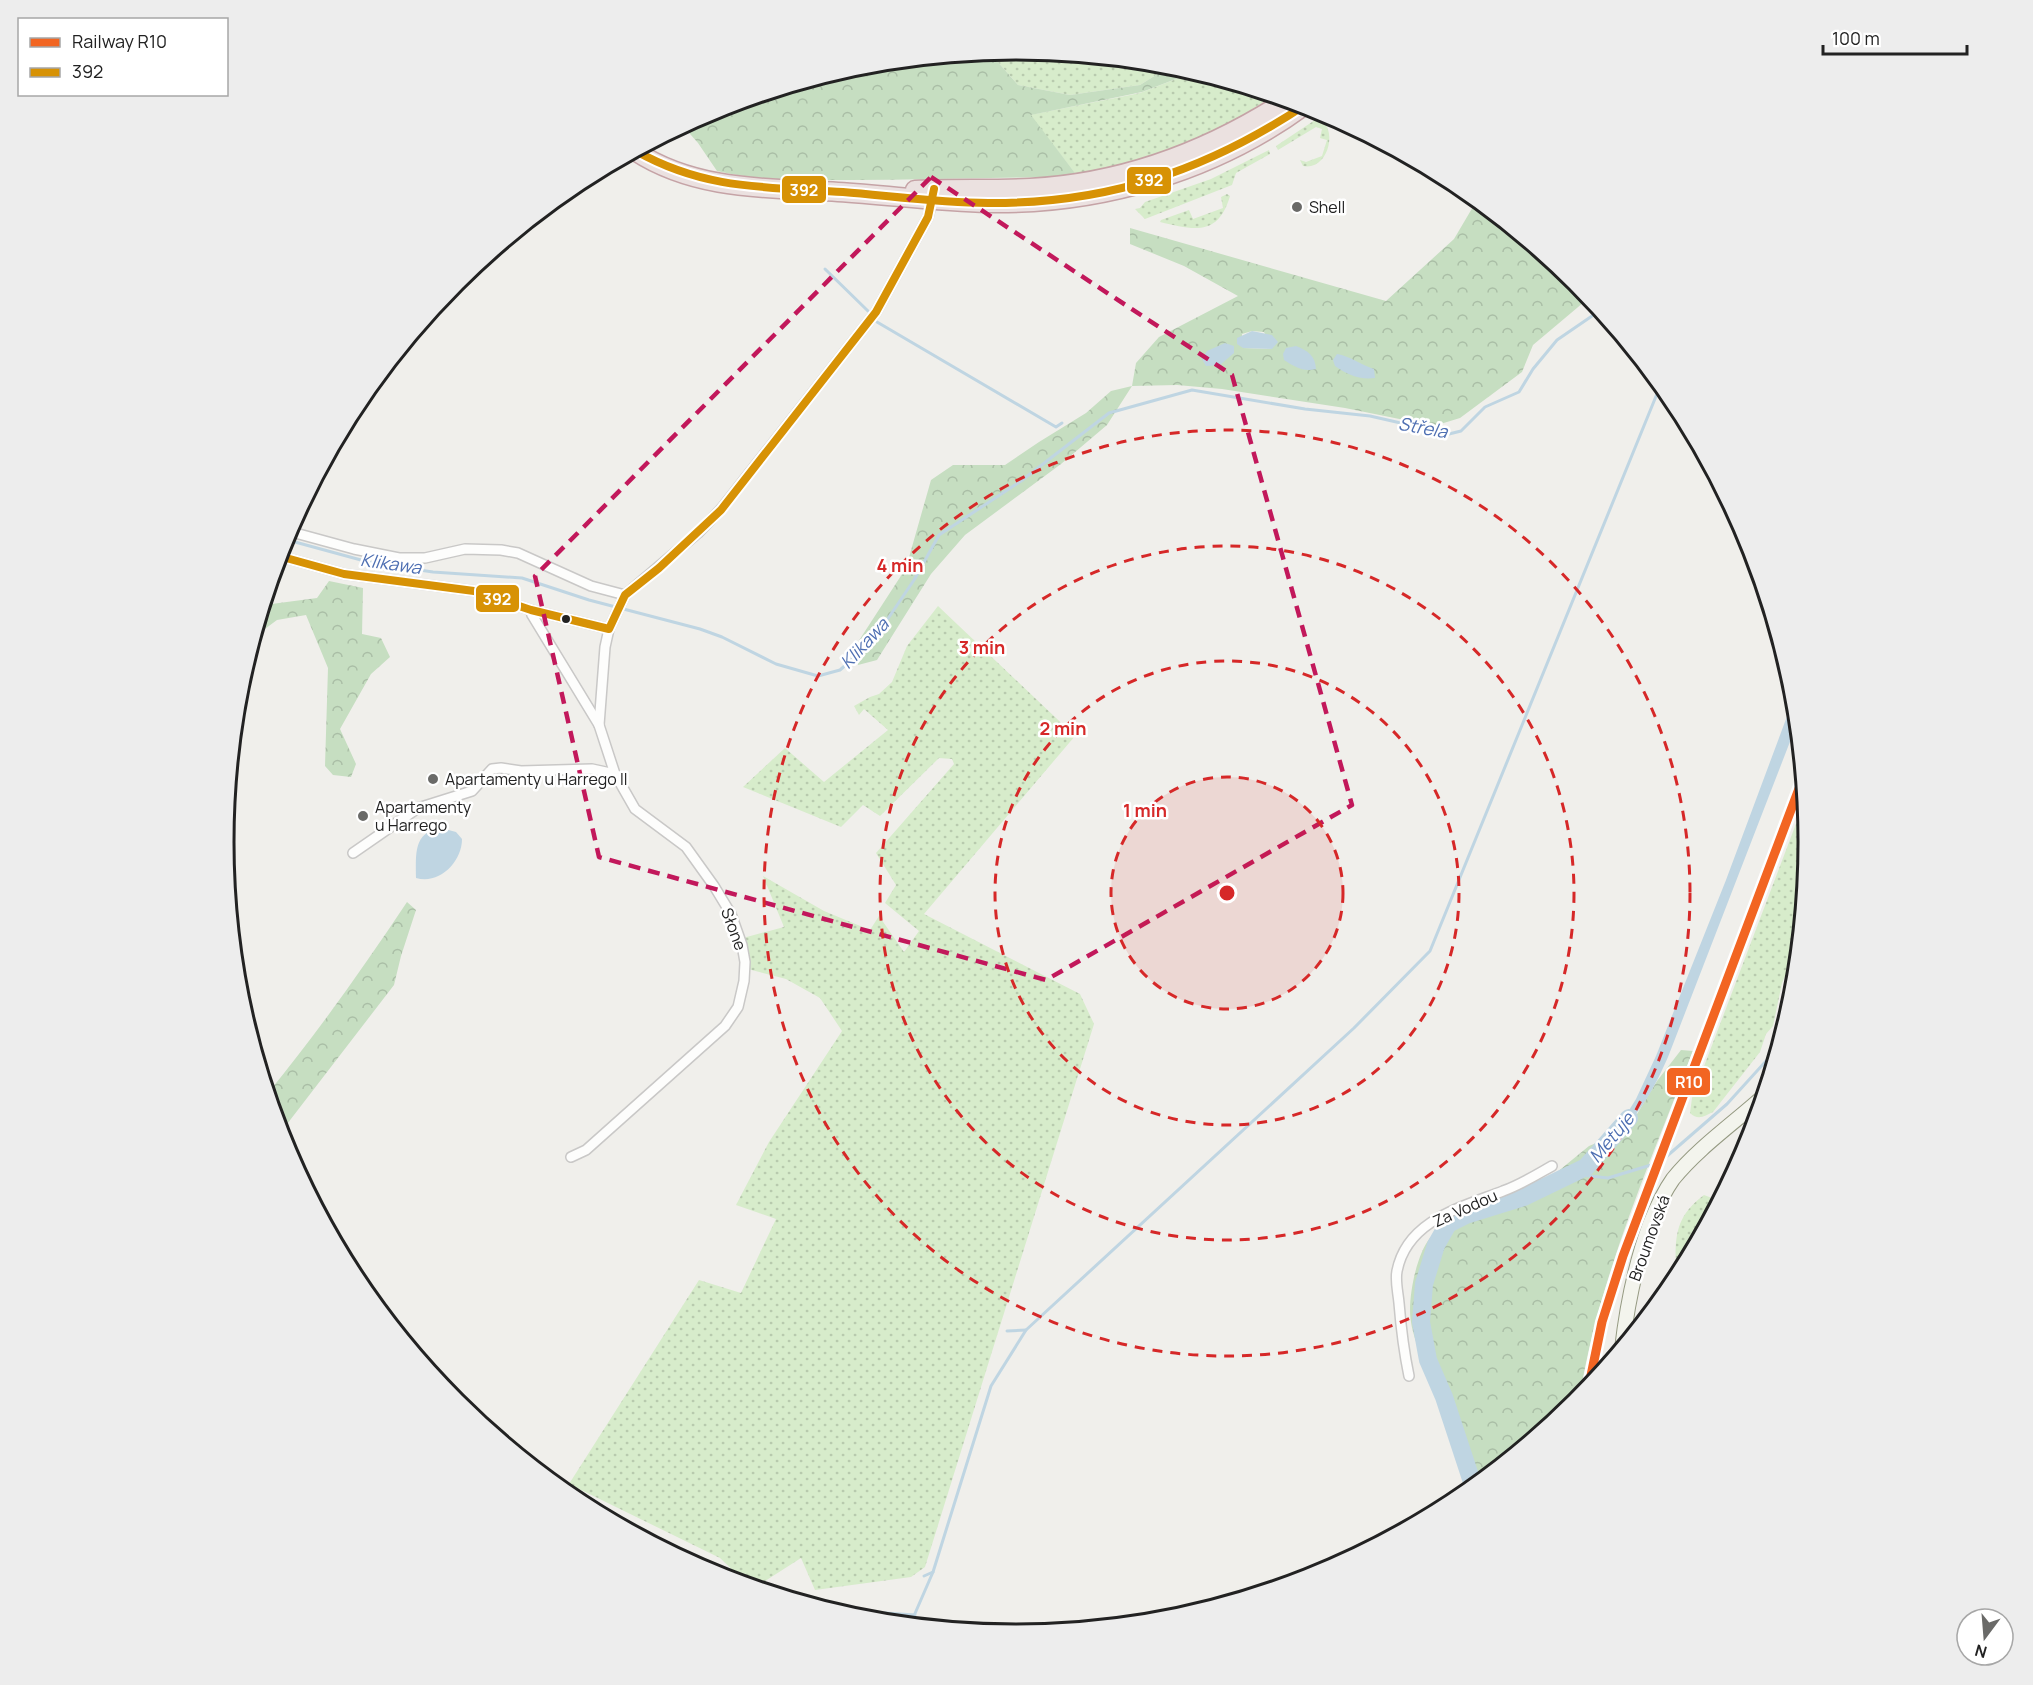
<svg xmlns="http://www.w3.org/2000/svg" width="2033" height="1685" font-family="Manrope,sans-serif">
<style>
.grass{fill:url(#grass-dots)}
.forest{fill:url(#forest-crowns);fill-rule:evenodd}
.water{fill:#bfd5e2}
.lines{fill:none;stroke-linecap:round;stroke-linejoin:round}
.stream{stroke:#bfd5e2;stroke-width:3}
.river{stroke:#bfd5e2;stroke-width:18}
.street-casing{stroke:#c9c8c7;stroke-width:12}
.secondary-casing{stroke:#959a82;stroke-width:16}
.highway-casing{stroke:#c5a3a6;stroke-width:21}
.street{stroke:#fdfdfc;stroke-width:9}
.secondary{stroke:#f3f4ed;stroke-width:14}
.highway{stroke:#ebe1e0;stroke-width:18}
.bus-1-casing{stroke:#fff;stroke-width:12}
.bus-1{stroke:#d79205;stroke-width:8}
.rail-1-casing{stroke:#fff;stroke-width:14}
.rail-1{stroke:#f26522;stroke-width:9}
.marked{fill:none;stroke:#c2185b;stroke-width:4.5;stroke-dasharray:12 8;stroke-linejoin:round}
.ring{fill:none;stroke:#d62828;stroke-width:3;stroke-dasharray:10 8}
.poi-dot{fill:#6a6a68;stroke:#fff;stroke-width:2}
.bus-dot{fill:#222;stroke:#fff;stroke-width:2}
.labels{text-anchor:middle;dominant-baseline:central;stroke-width:5;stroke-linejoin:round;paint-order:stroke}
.poi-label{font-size:16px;fill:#222;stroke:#fff;text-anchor:start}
.street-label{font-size:16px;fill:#222;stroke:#fff}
.water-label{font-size:18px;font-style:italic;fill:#4e6fb2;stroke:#fff}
.rim{fill:none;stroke:#222;stroke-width:3}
.centre{fill:#d62828;stroke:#fff;stroke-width:3}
.ring-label{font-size:18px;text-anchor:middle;font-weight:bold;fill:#d62828;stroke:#fff;stroke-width:5;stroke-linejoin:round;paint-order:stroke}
.line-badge{stroke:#fff;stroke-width:2}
.badge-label{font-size:16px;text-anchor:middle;font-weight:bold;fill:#fff}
</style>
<defs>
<pattern id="grass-dots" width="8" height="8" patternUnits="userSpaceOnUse" patternTransform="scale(1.5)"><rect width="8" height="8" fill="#d7eccb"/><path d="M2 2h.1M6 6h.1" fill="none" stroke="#b8caae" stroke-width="1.8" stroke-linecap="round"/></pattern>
<pattern id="forest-crowns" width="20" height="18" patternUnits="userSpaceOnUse" patternTransform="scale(1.5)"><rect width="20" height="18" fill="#c6dec1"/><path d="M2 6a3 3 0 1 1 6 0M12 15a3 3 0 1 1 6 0" fill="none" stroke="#aabea6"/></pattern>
</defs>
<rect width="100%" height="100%" fill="#f0efeb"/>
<!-- grass -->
<g class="grass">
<path d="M1017,50L1172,65L1140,85L1070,95L1018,85L989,52Z"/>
<path d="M1194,72L1273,96L1203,140L1135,165L1078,177L1030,115L1140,93Z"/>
<path d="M1318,118C1339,127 1329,171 1303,166L1300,160L1306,162L1322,156L1327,140L1320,138L1322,129L1316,127L1278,150L1276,146Z"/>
<path d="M1269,150L1270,154L1236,173L1232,185L1145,219L1135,209L1140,208L1145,202L1211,179Z"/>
<path d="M1227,194L1230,196C1218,237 1194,230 1160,222L1161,220L1189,210L1193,219L1223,208L1221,197Z"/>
<path d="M938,606L1075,736L924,914L1080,994L1094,1024L925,1567L911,1577L815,1590L801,1558L754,1588L743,1584L739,1576L720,1558L569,1484L699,1280L741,1293L776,1219L736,1205L769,1142L842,1031L820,998L786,979L748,969L749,953L743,938L784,927L763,876L824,911L870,930L879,916L904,952L919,931L885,903L896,885L876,853L954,764L952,759L939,758L880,816L863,805L841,827L743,787L785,748L824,782L888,730L864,709L859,715L854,706L870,697L879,694L892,682L907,646Z"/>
<path d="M1805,800L1809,843L1800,941L1782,983L1773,1026L1766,1034L1760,1052L1713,1112C1705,1116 1698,1121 1690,1113L1692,1098Z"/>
<path d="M1704,1195L1720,1201L1676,1283C1676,1245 1670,1220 1704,1195Z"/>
</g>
<!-- forest -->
<g class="forest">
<path d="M989,52L1018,85L1070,95L1140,85L1172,65L1194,72L1142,92L1031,115L1078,177C1002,177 926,180 849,180C805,180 760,181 717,171L698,143L683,126L713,110L862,65Z"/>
<path d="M1477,200L1577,282L1590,297L1533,345L1522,372L1460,418L1434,426L1345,408L1222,389L1177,385L1132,386L1107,425L1061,464L965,535L931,574L877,660L858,665V642L906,568L931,480L953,465H1005L1039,442L1086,413L1111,391L1132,386L1136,363L1159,337L1238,296L1184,266L1130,244V228L1386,301L1454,239ZM1252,331L1264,332L1272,349L1243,348L1242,334Z"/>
<path d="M329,581L363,588L362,634L381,638L390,657L371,674L340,729L356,764L351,777L333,775L325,766L328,668L306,615L277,620L254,637L264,605L317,598Z"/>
<path d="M407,902L416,910L401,956L394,985L284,1128L277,1124L268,1093C318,1032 363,968 407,902Z"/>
<path d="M1681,1050L1693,1051C1649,1166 1598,1279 1579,1401L1467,1494C1456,1449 1438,1406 1424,1362C1419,1349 1413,1336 1411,1322C1407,1301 1416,1255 1430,1238L1483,1204L1556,1173L1589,1146L1613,1136L1624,1129L1637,1114L1657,1081Z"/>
</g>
<!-- water -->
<g class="water">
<path d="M1252,331L1272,335L1278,342L1272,349L1243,348L1237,344V338Z"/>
<path d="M1225,343L1234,346V353L1220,365L1206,366L1202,359L1207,351Z"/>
<path d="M1296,346C1308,351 1315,355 1316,369C1303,372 1295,367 1284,360L1283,354L1286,348Z"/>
<path d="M1337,354C1350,356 1361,365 1374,369L1375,378C1359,380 1348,375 1335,366L1333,360Z"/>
<path d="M1795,695L1798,721L1668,1057C1655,1086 1640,1117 1613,1136L1636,1099L1656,1056L1726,880Z"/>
<path d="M441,828L456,832L462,839C462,862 439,885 416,878C416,854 413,832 441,828Z"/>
</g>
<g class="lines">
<!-- stream -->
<g class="stream">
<path d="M825,269L868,311"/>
<path d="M877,322L1056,427L1062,423"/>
<path d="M284,539L372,563L433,572L522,578L589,600L700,629L722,637L776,664L818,676L840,670L865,648L885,623L914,580L939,535L1021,481L1109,413L1192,390L1305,409L1370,416L1449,434L1461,431L1485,407L1519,392L1533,369L1557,340L1592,316L1599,308"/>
<path d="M1659,1163L1727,1104L1776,1050L1790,983L1797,974"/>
<path d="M1572,1174L1608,1178L1651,1165"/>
<path d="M1007,1331L1026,1330"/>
<path d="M924,1576L933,1572"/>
<path d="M885,1613L915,1615"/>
<path d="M910,1625L933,1572L991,1386L1026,1330L1354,1028L1430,951L1661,384"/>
</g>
<!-- river -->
<path class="river" d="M1474,1488L1444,1397L1428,1360L1421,1322L1424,1284L1436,1245L1448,1224L1466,1215L1524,1197L1586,1167L1629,1118"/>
<!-- street casing -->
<g class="street-casing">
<g id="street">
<path d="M288,531L354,549L399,558H425L465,549L501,550L518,553L591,586L625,595"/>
<path d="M279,556L344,574L474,591L531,610L609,629"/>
<path d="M625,595L698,533L722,508L876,312L928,217L932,201"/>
<path d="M531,610L532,615L599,725L615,774L635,809L686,847L714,886L731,914L742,945L745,962L744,981L738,1007L725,1026L586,1150L571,1157"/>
<path d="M599,725L605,647L609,629L625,595"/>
<path d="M353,853L418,808L472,791L492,769L501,768L521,771L592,769L615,774"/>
<path d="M1409,1376C1404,1352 1401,1328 1399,1303C1398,1292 1395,1281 1397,1271C1407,1220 1462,1207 1503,1191C1520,1185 1536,1175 1552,1166"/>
</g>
</g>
<!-- secondary casing -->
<g class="secondary-casing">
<path id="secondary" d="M1622,1349C1627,1305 1635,1265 1650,1224C1656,1209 1663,1193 1673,1179C1698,1148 1734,1123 1764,1096"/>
</g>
<!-- highway casing -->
<g class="highway-casing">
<g id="highway">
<path d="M635,151C696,191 769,188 838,192C888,195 938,202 988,203C1100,205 1214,172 1305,105"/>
<path d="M915,190C953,188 992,190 1030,188C1123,183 1210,150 1287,100"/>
</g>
</g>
<!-- street -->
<use href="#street" class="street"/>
<!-- secondary -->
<use href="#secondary" class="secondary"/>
<!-- highway -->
<use href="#highway" class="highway"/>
<!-- bus-1 casing -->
<g class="bus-1-casing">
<g id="bus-1">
<path d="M636,151C705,190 766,187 843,192C891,196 940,203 988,203C1107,204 1206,171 1305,105"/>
<path d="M279,556L344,574L474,591L531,610L609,629L625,595L659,568L721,510L876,312L928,217L934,189"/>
</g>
</g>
<!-- bus-1 -->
<use href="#bus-1" class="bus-1"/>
<!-- rail-1 casing -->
<g class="rail-1-casing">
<path id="rail-1" d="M1588,1390L1602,1322L1623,1256L1803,778"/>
</g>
<!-- rail-1 -->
<use href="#rail-1" class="rail-1"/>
</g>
<!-- marked area -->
<path class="marked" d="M931,177L1232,375L1352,805L1046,980L599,857L535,576Z"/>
<!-- distance rings -->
<circle cx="1227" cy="893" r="116" fill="#d62828" fill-opacity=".12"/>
<g class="ring">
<circle cx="1227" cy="893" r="116"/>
<circle cx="1227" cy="893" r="232"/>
<circle cx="1227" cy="893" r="347"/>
<circle cx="1227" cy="893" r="463"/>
</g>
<!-- markers -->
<g class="poi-dot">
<circle cx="1297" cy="207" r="6"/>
<circle cx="433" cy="779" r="6"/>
<circle cx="363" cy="816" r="6"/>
</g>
<circle class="bus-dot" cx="566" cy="619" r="5"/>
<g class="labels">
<!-- poi labels -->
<g class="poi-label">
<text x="1309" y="207">Shell</text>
<text x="445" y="779">Apartamenty u Harrego II</text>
<text x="375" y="807">Apartamenty<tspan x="375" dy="18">u Harrego</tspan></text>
</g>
<!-- street labels -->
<g class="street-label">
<text transform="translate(734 929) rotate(70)">Słone</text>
<text transform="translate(1465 1208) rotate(-24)">Za Vodou</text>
<text transform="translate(1649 1238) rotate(-70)">Broumovská</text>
</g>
<!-- water labels -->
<g class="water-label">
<text transform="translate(1423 427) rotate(10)">Střela</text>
<text transform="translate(391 563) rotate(8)">Klikawa</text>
<text transform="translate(864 643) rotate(-47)">Klikawa</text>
<text transform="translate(1611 1137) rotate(-50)">Metuje</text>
</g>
</g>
<!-- crop -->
<path d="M0 0H2033V1685H0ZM234 842a782 782 0 1 1 1564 0a782 782 0 1 1-1564 0Z" fill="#ededed" fill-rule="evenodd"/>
<path class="rim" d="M234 842a782 782 0 1 1 1564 0a782 782 0 1 1-1564 0Z"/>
<circle cx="1227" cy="893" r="9" class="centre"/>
<g class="ring-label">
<text x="900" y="572">4 min</text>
<text x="982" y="654">3 min</text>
<text x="1063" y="735">2 min</text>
<text x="1145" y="817">1 min</text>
</g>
<g class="line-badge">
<rect x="1126" y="166" width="46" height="29" rx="6" fill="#d79205"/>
<rect x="781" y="175" width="46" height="29" rx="6" fill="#d79205"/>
<rect x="475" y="584" width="45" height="29" rx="6" fill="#d79205"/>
<rect x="1666" y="1067" width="45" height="29" rx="6" fill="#f26522"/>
</g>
<g class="badge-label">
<text x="1149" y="186">392</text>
<text x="804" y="196">392</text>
<text x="497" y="605">392</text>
<text x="1689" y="1088">R10</text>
</g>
<!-- legend -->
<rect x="18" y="18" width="210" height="78" fill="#ffffff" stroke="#a7a7a7" stroke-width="1.5"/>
<rect x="30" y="38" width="30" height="9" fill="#f26522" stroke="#a7a7a7" stroke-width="1.5"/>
<text x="72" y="48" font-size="18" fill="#222222">Railway R10</text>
<rect x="30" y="68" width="30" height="9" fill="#d79205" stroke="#a7a7a7" stroke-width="1.5"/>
<text x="72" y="78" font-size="18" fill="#222222">392</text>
<!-- north arrow -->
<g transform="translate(1985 1637) rotate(196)"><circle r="28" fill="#ffffff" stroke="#a7a7a7" stroke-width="1.5"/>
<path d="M0-4.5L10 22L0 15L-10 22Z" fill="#6a6a68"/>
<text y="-9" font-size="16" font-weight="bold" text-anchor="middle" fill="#222222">N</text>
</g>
<!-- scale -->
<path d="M1823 45v9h144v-9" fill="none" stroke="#222222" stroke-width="3"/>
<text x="1832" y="45" font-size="18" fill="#222222" stroke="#ffffff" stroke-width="4.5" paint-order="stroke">100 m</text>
</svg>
